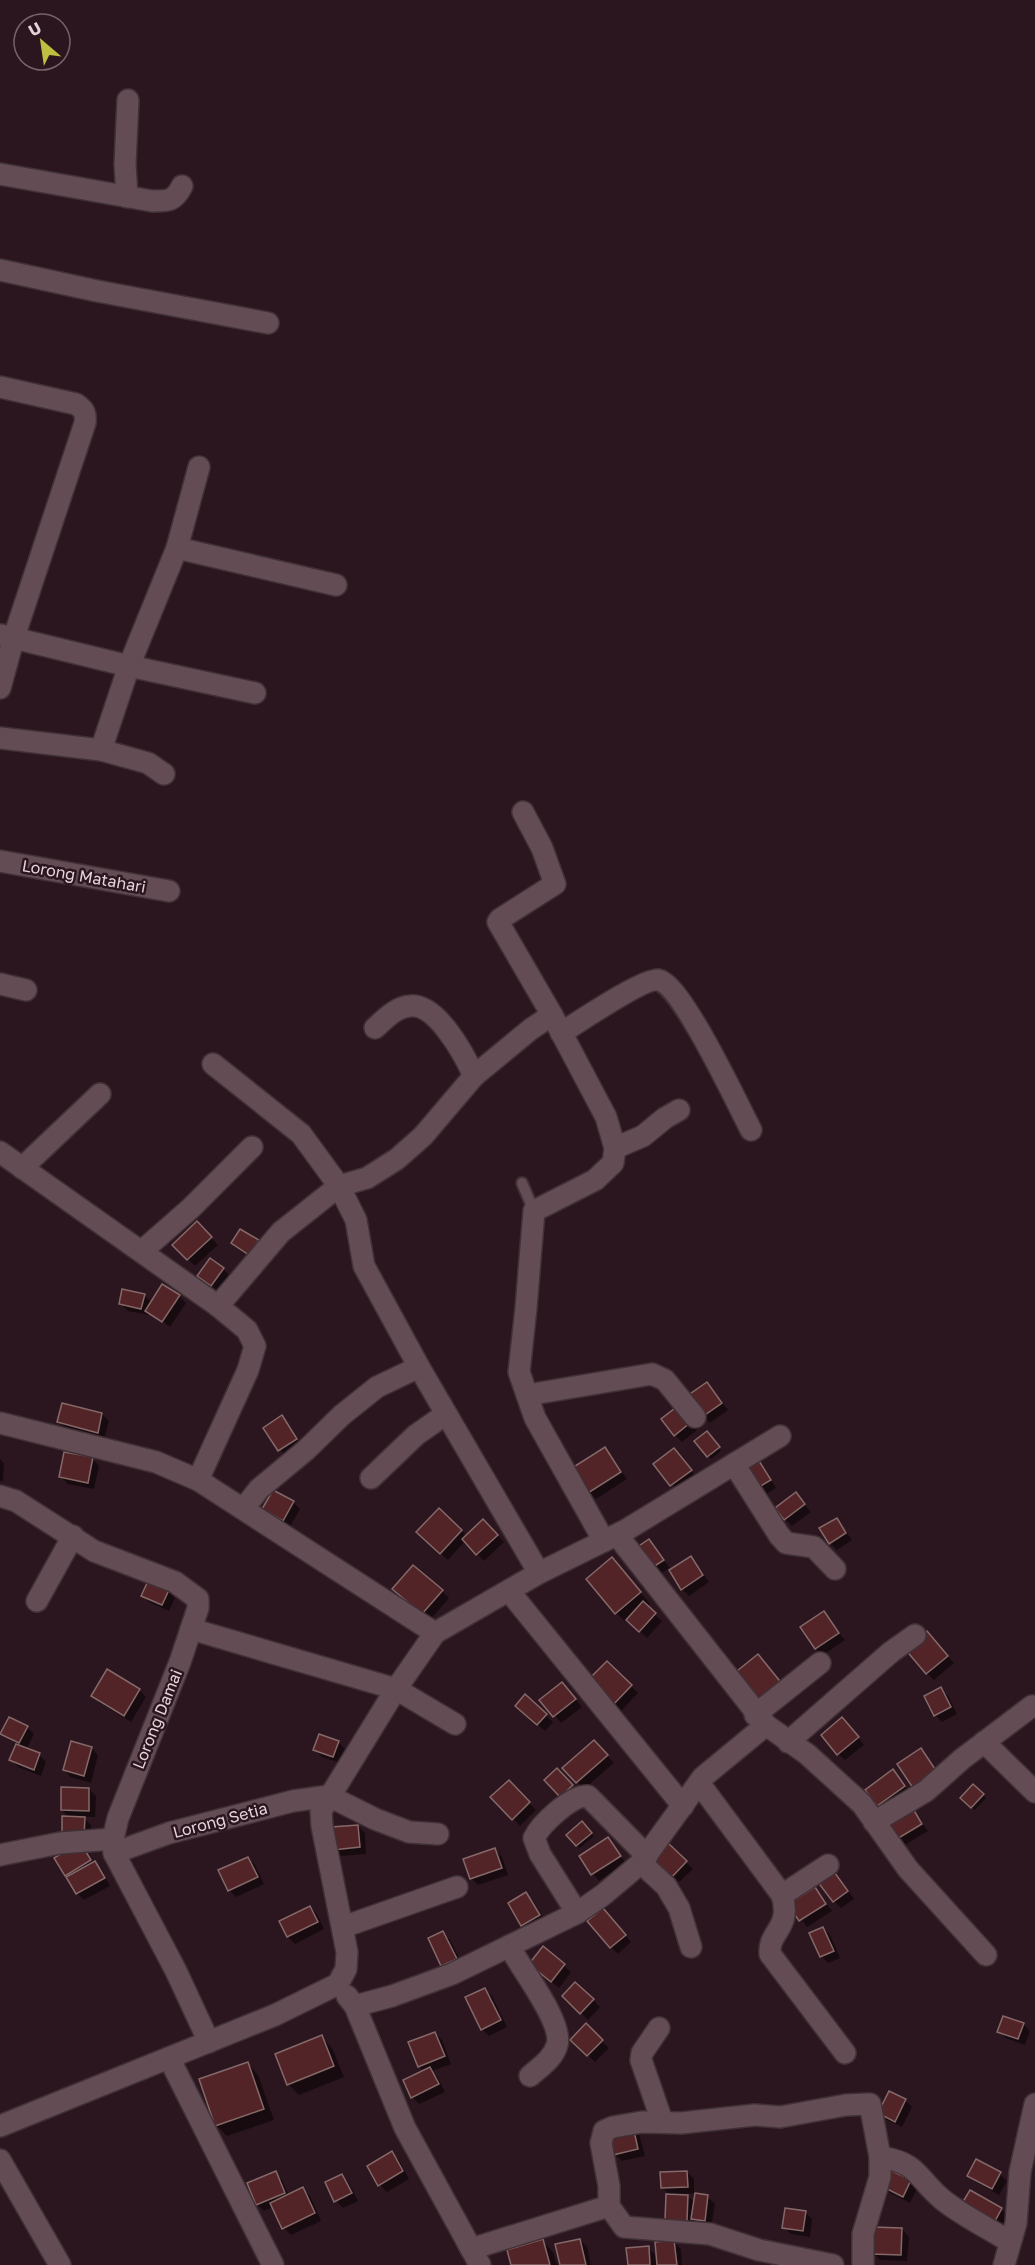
<svg xmlns="http://www.w3.org/2000/svg" width="1035" height="2265" font-family="'Golos Text',sans-serif">
<style>
.shadow{fill:#0007}
.building{fill:#522428;stroke:#856969;stroke-width:1.5}
.lines{fill:none;stroke-linecap:round;stroke-linejoin:round}
.lane-casing{stroke:#403137;stroke-width:14}
.street-casing{stroke:#403137;stroke-width:24}
.lane{stroke:#644c55;stroke-width:10}
.street{stroke:#644c55;stroke-width:21}
.labels{text-anchor:middle;dominant-baseline:central;stroke-width:5;stroke-linejoin:round;paint-order:stroke}
.street-label{font-size:16px;fill:#e4d4da;stroke:#2b161f}
</style>
<rect width="100%" height="100%" fill="#2b161f"/>
<!-- shadow -->
<g class="shadow">
<path d="M197,1223L218,1245L195,1266L174,1245Z"/>
<path d="M223,1269L230,1276L219,1292L206,1282Z"/>
<path d="M144,1295L152,1303L179,1296L186,1303L170,1327L149,1312L148,1315L128,1311L121,1304Z"/>
<path d="M707,1384L728,1410L710,1423L703,1416Z"/>
<path d="M102,1414L109,1421L104,1439L66,1429L59,1422Z"/>
<path d="M685,1414L697,1430L682,1442L675,1435Z"/>
<path d="M281,1417L303,1447L286,1457L265,1428Z"/>
<path d="M710,1436L721,1451L711,1459L708,1456Z"/>
<path d="M605,1448L627,1479L596,1499L589,1492Z"/>
<path d="M674,1450L697,1478L679,1492L655,1464Z"/>
<path d="M755,1458L762,1465L776,1488L761,1497Z"/>
<path d="M0,1459L4,1463L3,1481H0Z"/>
<path d="M92,1459L99,1466L94,1489L68,1484L61,1477Z"/>
<path d="M796,1494L811,1512L792,1526L785,1519Z"/>
<path d="M293,1502L300,1509L290,1527L271,1516L264,1509Z"/>
<path d="M439,1510L467,1536L483,1521L504,1542L484,1561L465,1541L448,1560L418,1532Z"/>
<path d="M837,1519L852,1540L837,1550L830,1543Z"/>
<path d="M649,1541L670,1568L655,1577Z"/>
<path d="M691,1557L709,1582L689,1596L682,1589Z"/>
<path d="M622,1570L650,1604L647,1607L662,1621L647,1638L629,1621L627,1623L616,1613Z"/>
<path d="M394,1589L442,1591L449,1598L430,1620Z"/>
<path d="M168,1591L175,1598L169,1611L149,1602L142,1595Z"/>
<path d="M823,1613L845,1640L823,1655L816,1648Z"/>
<path d="M934,1640L954,1663L934,1680L927,1673Z"/>
<path d="M607,1663L638,1693L620,1712L590,1681Z"/>
<path d="M108,1671L139,1690L146,1697L131,1722L100,1703L93,1696Z"/>
<path d="M941,1689L948,1696L957,1714L942,1722L935,1715L926,1697Z"/>
<path d="M569,1691L582,1707L561,1723L542,1700Z"/>
<path d="M525,1696L553,1722L545,1731L524,1713Z"/>
<path d="M849,1726L864,1745L845,1760L838,1754Z"/>
<path d="M27,1727L34,1734L26,1750L39,1755L46,1762L41,1776L18,1767L11,1760L17,1744L2,1733Z"/>
<path d="M338,1742L345,1749L340,1763L322,1757L315,1750Z"/>
<path d="M91,1748L98,1755L91,1783L71,1777L64,1770Z"/>
<path d="M601,1749L614,1763L584,1789L577,1782Z"/>
<path d="M557,1770L579,1793L568,1803L546,1780Z"/>
<path d="M893,1771L911,1794L885,1812L878,1805Z"/>
<path d="M508,1782L536,1810L520,1826L492,1797Z"/>
<path d="M973,1786L986,1798L975,1810L962,1798Z"/>
<path d="M89,1789L96,1796L95,1817H83L91,1825V1842L62,1810Z"/>
<path d="M912,1809L928,1831L905,1845L898,1838Z"/>
<path d="M582,1823L594,1836L580,1848L568,1835Z"/>
<path d="M358,1826L365,1833L366,1854L341,1856L334,1849Z"/>
<path d="M608,1839L626,1863L599,1881L593,1874Z"/>
<path d="M667,1844L693,1869L679,1882L654,1858Z"/>
<path d="M495,1850L502,1857L508,1875L478,1885L471,1878Z"/>
<path d="M87,1851L94,1863L102,1870L110,1886L84,1900L77,1893L56,1858Z"/>
<path d="M248,1858L255,1865L264,1884L236,1897L229,1890Z"/>
<path d="M839,1878L854,1899L841,1908L834,1901Z"/>
<path d="M815,1889L832,1911L807,1927L790,1904Z"/>
<path d="M526,1894L533,1901L546,1922L529,1932L522,1925Z"/>
<path d="M310,1907L317,1914L324,1929L295,1944L288,1937Z"/>
<path d="M610,1917L631,1942L618,1954L611,1947Z"/>
<path d="M823,1928L830,1935L840,1958L828,1963L821,1956Z"/>
<path d="M443,1933L450,1940L463,1966L450,1972L443,1965L430,1939Z"/>
<path d="M543,1948L571,1972L559,1988L538,1970Z"/>
<path d="M576,1984L600,2007L588,2020L564,1996Z"/>
<path d="M484,1989L492,1996L507,2027L489,2036L482,2029Z"/>
<path d="M1023,2024L1030,2031L1025,2045L1006,2038L999,2031Z"/>
<path d="M586,2025L609,2048L595,2062L572,2040Z"/>
<path d="M435,2033L442,2040L451,2064L432,2071L437,2076L445,2092L419,2104L412,2097L425,2072L419,2066Z"/>
<path d="M321,2037L332,2048L344,2077L299,2095L288,2084Z"/>
<path d="M248,2064L258,2075L274,2120L227,2136L216,2125Z"/>
<path d="M905,2100L912,2107L902,2127L887,2120L880,2113Z"/>
<path d="M632,2127L639,2134L645,2156L622,2161L615,2154Z"/>
<path d="M392,2153L399,2160L409,2179L387,2192L380,2185Z"/>
<path d="M977,2161L1000,2174L1007,2181L999,2195L976,2182L969,2175Z"/>
<path d="M687,2172L694,2179V2193L685,2194L695,2203L708,2197L715,2204L711,2227L700,2225L694,2220V2228L666,2220L671,2196L662,2187Z"/>
<path d="M890,2172L910,2182L917,2189L910,2203L890,2193L883,2186Z"/>
<path d="M275,2173L282,2180L289,2196L303,2189L310,2196L321,2221L291,2235L284,2228L274,2207L264,2211L257,2204Z"/>
<path d="M342,2176L349,2183L358,2201L343,2208L336,2201Z"/>
<path d="M970,2192L1001,2209L1008,2216L1002,2229Z"/>
<path d="M805,2212L812,2219L810,2237L791,2234L784,2227Z"/>
<path d="M902,2229L909,2237L907,2261L880,2260L873,2253Z"/>
<path d="M580,2240L587,2247L591,2265H562Z"/>
<path d="M542,2241L553,2252L557,2265H513Z"/>
<path d="M674,2242L681,2249L682,2265H629L648,2248L658,2257Z"/>
</g>
<!-- building -->
<g class="building">
<path d="M197,1221L212,1237L187,1260L172,1245Z"/>
<path d="M240,1229L259,1240L249,1255L231,1243Z"/>
<path d="M210,1258L224,1268L211,1286L197,1276Z"/>
<path d="M162,1284L180,1295L162,1322L145,1311Z"/>
<path d="M122,1289L145,1294L141,1309L119,1304Z"/>
<path d="M707,1382L722,1403L702,1417L687,1396Z"/>
<path d="M62,1403L102,1413L98,1433L57,1422Z"/>
<path d="M679,1405L691,1422L674,1436L661,1419Z"/>
<path d="M282,1415L297,1439L278,1451L263,1428Z"/>
<path d="M707,1431L720,1447L707,1457L694,1441Z"/>
<path d="M605,1447L621,1472L588,1493L572,1468Z"/>
<path d="M674,1448L692,1470L670,1486L653,1464Z"/>
<path d="M64,1452L93,1457L88,1483L59,1477Z"/>
<path d="M756,1456L771,1480L752,1491L738,1467Z"/>
<path d="M273,1490L294,1501L283,1521L262,1509Z"/>
<path d="M796,1492L805,1504L784,1520L775,1508Z"/>
<path d="M439,1508L462,1530L440,1554L416,1532Z"/>
<path d="M837,1518L846,1533L829,1544L819,1528Z"/>
<path d="M483,1519L498,1535L476,1555L462,1539Z"/>
<path d="M649,1539L664,1560L647,1571L633,1550Z"/>
<path d="M691,1556L703,1575L681,1590L669,1570Z"/>
<path d="M612,1557L641,1592L615,1614L586,1579Z"/>
<path d="M413,1565L443,1590L422,1614L392,1589Z"/>
<path d="M148,1581L169,1590L162,1605L141,1596Z"/>
<path d="M643,1601L656,1613L639,1632L626,1620Z"/>
<path d="M824,1611L839,1633L815,1649L800,1627Z"/>
<path d="M927,1631L948,1656L926,1674L905,1649Z"/>
<path d="M758,1654L783,1685L757,1706L732,1675Z"/>
<path d="M607,1661L632,1685L612,1706L587,1681Z"/>
<path d="M107,1669L140,1689L124,1716L91,1696Z"/>
<path d="M562,1682L576,1699L553,1717L539,1700Z"/>
<path d="M941,1687L951,1707L934,1716L924,1696Z"/>
<path d="M525,1694L547,1714L537,1725L515,1706Z"/>
<path d="M9,1717L28,1726L19,1743L0,1734Z"/>
<path d="M842,1717L859,1737L837,1755L821,1735Z"/>
<path d="M319,1734L339,1741L333,1757L313,1750Z"/>
<path d="M594,1740L608,1755L576,1783L562,1768Z"/>
<path d="M71,1741L92,1747L84,1776L63,1770Z"/>
<path d="M16,1744L40,1753L34,1770L9,1760Z"/>
<path d="M921,1748L937,1772L913,1788L897,1764Z"/>
<path d="M557,1768L573,1785L560,1797L544,1780Z"/>
<path d="M893,1769L905,1786L877,1806L865,1790Z"/>
<path d="M509,1780L530,1802L512,1820L490,1797Z"/>
<path d="M973,1784L984,1794L971,1808L960,1798Z"/>
<path d="M61,1787L89,1788V1811L61,1810Z"/>
<path d="M912,1807L922,1824L897,1839L887,1823Z"/>
<path d="M62,1816L85,1817L84,1836L62,1835Z"/>
<path d="M582,1821L592,1833L576,1846L566,1835Z"/>
<path d="M358,1825L360,1847L333,1850L331,1827Z"/>
<path d="M608,1837L621,1856L591,1875L579,1856Z"/>
<path d="M80,1842L91,1860L65,1876L54,1858Z"/>
<path d="M667,1842L687,1861L672,1877L652,1858Z"/>
<path d="M495,1848L502,1868L470,1879L463,1859Z"/>
<path d="M248,1857L258,1877L228,1891L218,1870Z"/>
<path d="M95,1861L105,1878L76,1894L66,1877Z"/>
<path d="M832,1869L848,1891L833,1902L817,1881Z"/>
<path d="M815,1887L826,1904L799,1921L788,1904Z"/>
<path d="M526,1892L540,1915L521,1926L508,1903Z"/>
<path d="M310,1906L318,1922L287,1937L279,1921Z"/>
<path d="M603,1908L626,1935L610,1948L587,1921Z"/>
<path d="M823,1927L834,1951L820,1957L809,1933Z"/>
<path d="M443,1931L457,1959L441,1966L428,1938Z"/>
<path d="M543,1946L565,1964L551,1982L529,1964Z"/>
<path d="M575,1982L594,1999L580,2014L562,1996Z"/>
<path d="M485,1988L501,2020L481,2030L465,1997Z"/>
<path d="M1003,2016L1024,2023L1018,2039L997,2032Z"/>
<path d="M586,2023L603,2040L587,2056L570,2040Z"/>
<path d="M435,2032L445,2056L418,2067L408,2042Z"/>
<path d="M322,2035L334,2066L287,2085L275,2054Z"/>
<path d="M248,2062L264,2109L215,2126L199,2079Z"/>
<path d="M430,2067L439,2084L411,2098L403,2080Z"/>
<path d="M889,2091L906,2099L895,2122L878,2113Z"/>
<path d="M633,2126L638,2149L613,2155L608,2132Z"/>
<path d="M392,2151L403,2171L378,2186L367,2166Z"/>
<path d="M976,2159L1001,2172L992,2189L967,2176Z"/>
<path d="M890,2170L911,2180L903,2197L881,2186Z"/>
<path d="M276,2171L285,2193L256,2205L247,2183Z"/>
<path d="M687,2171L688,2187L661,2188L660,2172Z"/>
<path d="M342,2174L352,2193L334,2202L325,2182Z"/>
<path d="M303,2187L315,2213L282,2229L270,2203Z"/>
<path d="M970,2190L1002,2208L994,2223L961,2205Z"/>
<path d="M695,2193L708,2195L705,2221L691,2219Z"/>
<path d="M666,2194L688,2195L687,2221L665,2220Z"/>
<path d="M785,2208L806,2211L803,2231L782,2228Z"/>
<path d="M873,2227L902,2228L901,2255L871,2254Z"/>
<path d="M543,2239L550,2265H511L507,2250Z"/>
<path d="M580,2239L586,2265H560L555,2244Z"/>
<path d="M674,2240L677,2265H657L655,2242Z"/>
<path d="M649,2246L650,2265H628L626,2248Z"/>
</g>
<g class="lines">
<!-- lane casing -->
<g class="lane-casing">
<path id="lane" d="M522,1183L534,1211"/>
</g>
<!-- street casing -->
<g class="street-casing">
<g id="street">
<path d="M0,174L152,201C168,201 174,202 182,186"/>
<path d="M127,197L125,164L128,100"/>
<path d="M0,270L97,291L268,323"/>
<path d="M0,387L76,404C85,410 86,414 85,423L14,637L0,688"/>
<path d="M177,548L336,585"/>
<path d="M1,635L129,666L177,548L199,467"/>
<path d="M0,738L101,750"/>
<path d="M164,774L148,763L101,750L129,666L255,693"/>
<path d="M523,812L542,848L555,884L500,919L498,922L552,1015L606,1117L615,1148L613,1163L595,1180L534,1211L526,1308L519,1372L535,1418L604,1541"/>
<path d="M0,861L169,891"/>
<path d="M0,984L26,990"/>
<path d="M375,1028C385,1019 396,1007 410,1006C437,1003 465,1056 474,1076"/>
<path d="M561,1033C577,1023 644,978 658,980C681,983 738,1105 751,1130"/>
<path d="M213,1064L301,1134L339,1186L356,1220L364,1266L419,1367L539,1573"/>
<path d="M615,1148L643,1136L665,1118L679,1110"/>
<path d="M0,1152L218,1306L247,1330L255,1346L248,1370L198,1480"/>
<path d="M22,1168L100,1094"/>
<path d="M142,1251L191,1208L252,1147"/>
<path d="M218,1306L281,1232L339,1186L367,1178L397,1159L423,1136L474,1076L531,1029L552,1015"/>
<path d="M527,1395L652,1374L665,1380L695,1417"/>
<path d="M0,1423L156,1462L198,1480L435,1633"/>
<path d="M734,1464L779,1535L786,1543L814,1547L835,1569"/>
<path d="M371,1478L416,1435L446,1414"/>
<path d="M0,1496L16,1501L94,1551L175,1582L198,1599V1608L180,1662L118,1818L113,1839L114,1853L176,1971L209,2042"/>
<path d="M244,1508L259,1489L306,1450L342,1415L377,1387L419,1367"/>
<path d="M617,1535L766,1725"/>
<path d="M509,1591L683,1806"/>
<path d="M37,1601L73,1536"/>
<path d="M191,1629L396,1689L455,1724"/>
<path d="M755,1715L820,1663"/>
<path d="M788,1742L891,1652L915,1635"/>
<path d="M984,1742L1035,1792"/>
<path d="M699,1783L782,1895C792,1929 768,1931 770,1954L845,2053"/>
<path d="M874,1822L926,1791L962,1759L1032,1706"/>
<path d="M114,1853L169,1833L293,1801L329,1796L375,1819L409,1832L438,1834"/>
<path d="M0,1855L60,1843L113,1839"/>
<path d="M641,1863L666,1886L679,1908L691,1947"/>
<path d="M782,1895L828,1865"/>
<path d="M577,1913L540,1854L534,1838C541,1824 571,1795 588,1796L647,1856"/>
<path d="M343,1927L457,1887"/>
<path d="M509,1946C520,1967 564,2023 557,2045C553,2059 540,2067 530,2076"/>
<path d="M347,1996L355,2006L405,2128L480,2265"/>
<path d="M355,2006L392,1996L452,1974L577,1913L603,1895L641,1863L703,1777L766,1725L807,1754L862,1804L908,1869L986,1955"/>
<path d="M659,2028L642,2053L641,2060L662,2121"/>
<path d="M169,2058L273,2265"/>
<path d="M0,2126L275,2015L338,1984L346,1969L347,1952L322,1826L321,1811L396,1689L435,1633L539,1573L626,1530L780,1436"/>
<path d="M880,2157C920,2163 916,2178 943,2200C963,2216 988,2228 1010,2242"/>
<path d="M0,2160L60,2265"/>
<path d="M609,2206L624,2227L710,2234L759,2250L833,2265"/>
<path d="M471,2249L609,2206V2186L601,2143L604,2131L613,2127L642,2122L681,2123L755,2115L780,2117L846,2105L870,2104L880,2157V2177L863,2234V2265"/>
<path d="M1004,2265L1016,2223L1020,2172L1035,2104"/>
</g>
</g>
<!-- lane -->
<use href="#lane" class="lane"/>
<!-- street -->
<use href="#street" class="street"/>
</g>
<g class="labels">
<!-- street labels -->
<g class="street-label">
<text transform="translate(84 876) rotate(10)">Lorong Matahari</text>
<text transform="translate(157 1719) rotate(-68)">Lorong Damai</text>
<text transform="translate(220 1820) rotate(-15)">Lorong Setia</text>
</g>
</g>
<!-- north arrow -->
<g transform="translate(42 42) rotate(331)"><circle r="28" fill="#2b161f" stroke="#75626a" stroke-width="1.5"/>
<path d="M0-4.5L10 22L0 15L-10 22Z" fill="#bfbe41"/>
<text y="-9" font-size="16" font-weight="bold" text-anchor="middle" fill="#e4d4da">U</text>
</g>
</svg>
